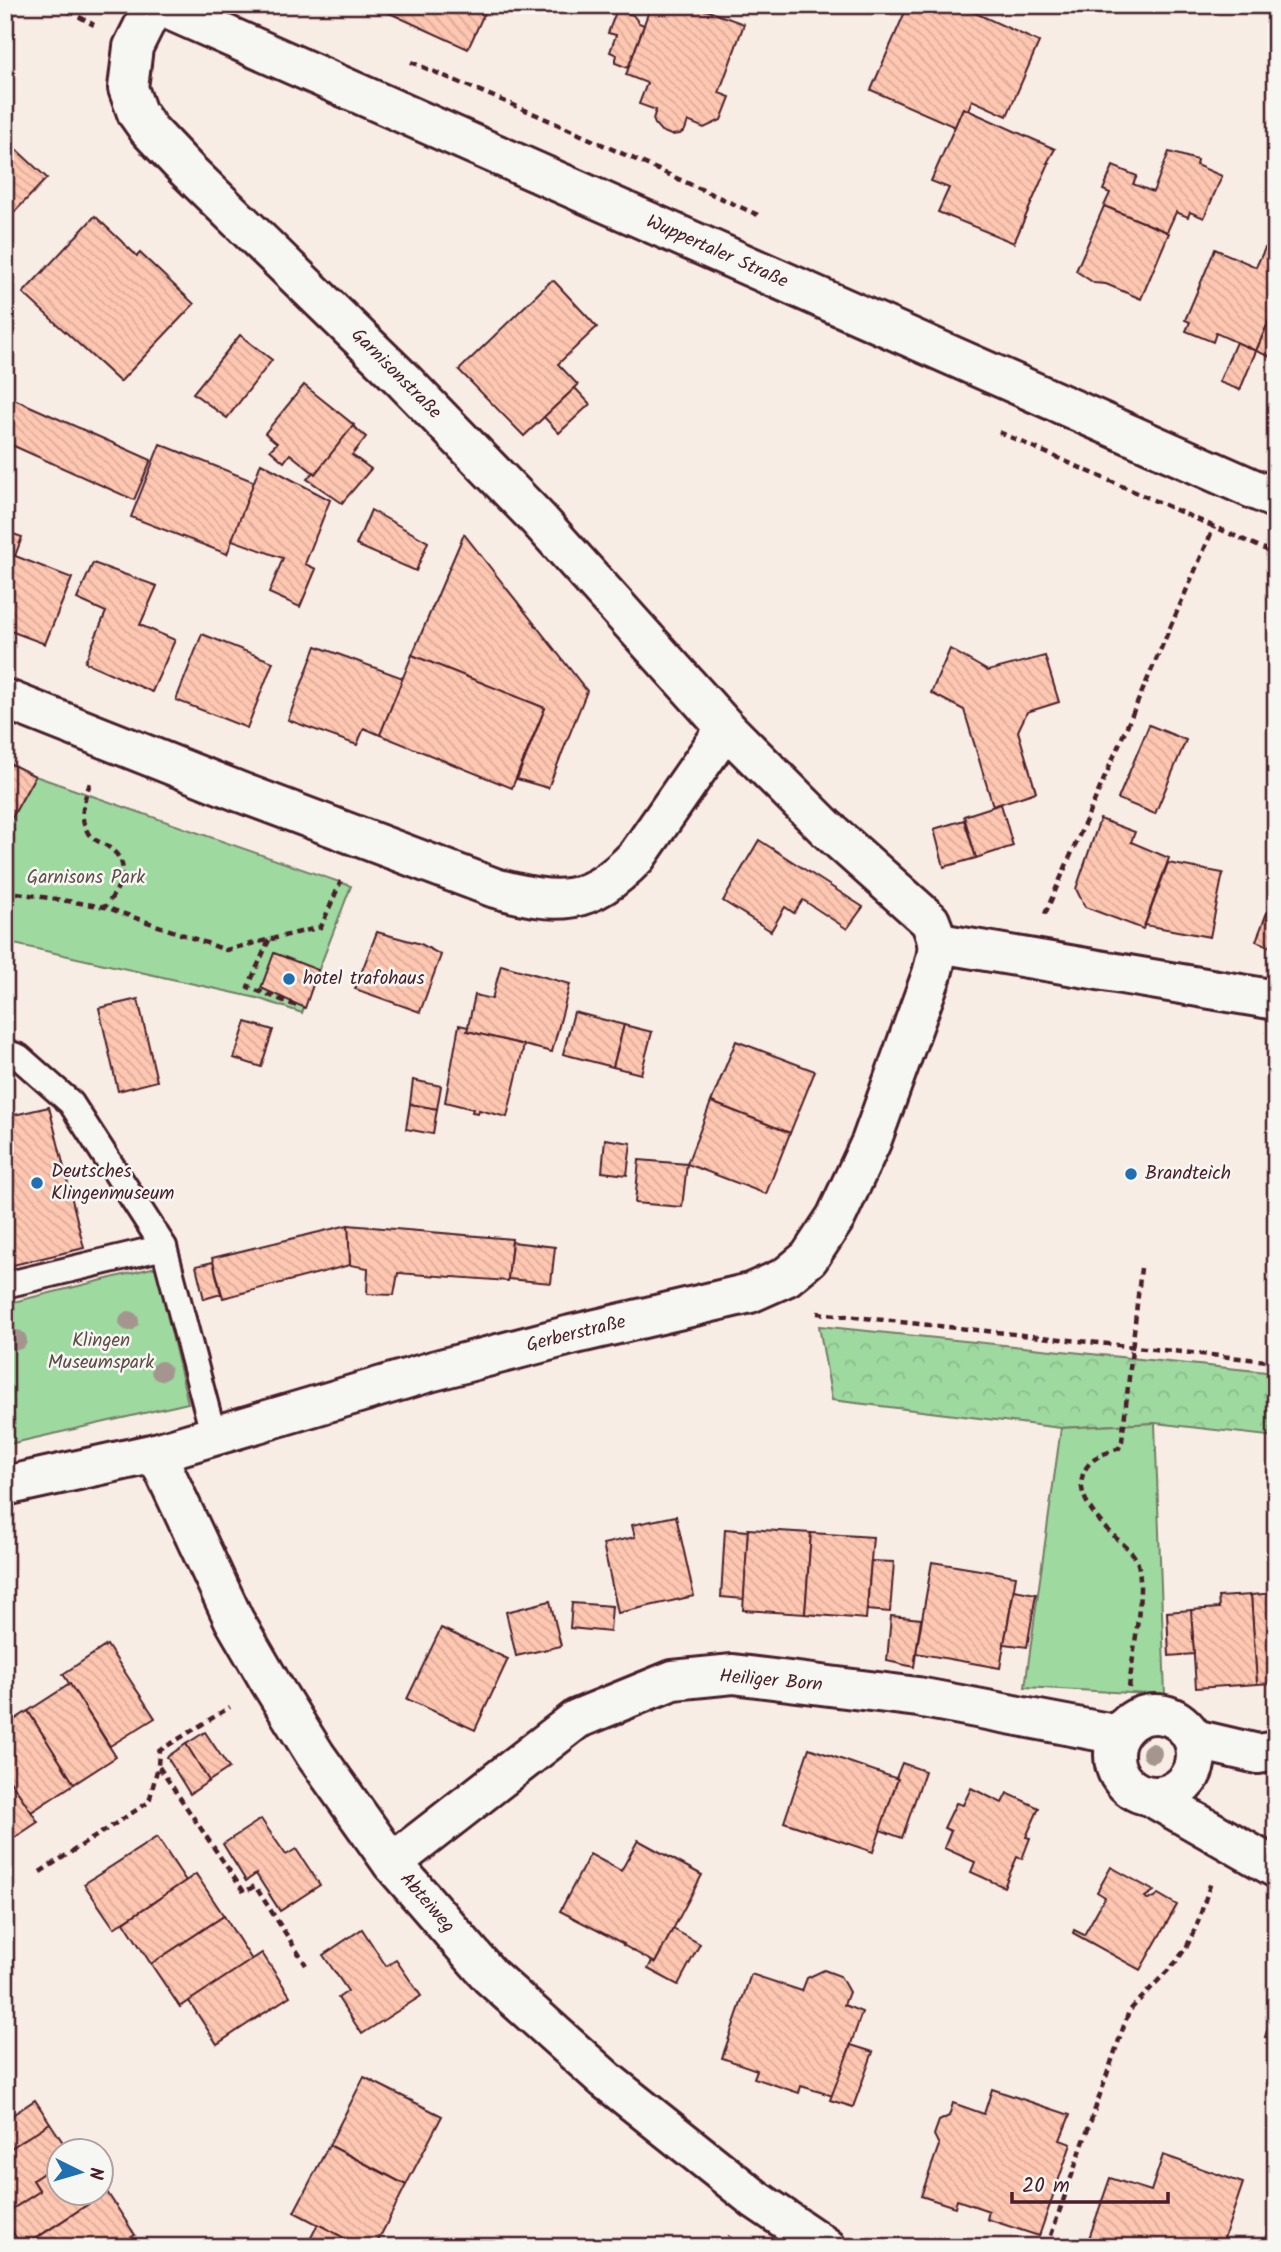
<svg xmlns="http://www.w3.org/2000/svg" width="1281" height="2252" font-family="Kalam,sans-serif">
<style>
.forest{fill:url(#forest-crowns);stroke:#747c66;stroke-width:2}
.park{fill:#9ed9a0;stroke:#747c66;stroke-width:2}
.building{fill:url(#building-back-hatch);stroke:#4a1f2b;stroke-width:2}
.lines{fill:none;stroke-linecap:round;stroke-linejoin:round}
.lane-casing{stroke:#4a1f2b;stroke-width:30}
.street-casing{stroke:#4a1f2b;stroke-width:44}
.primary-casing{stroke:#4a1f2b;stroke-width:44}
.path{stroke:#4a1f2b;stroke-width:4.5;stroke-dasharray:7 5;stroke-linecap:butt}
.lane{stroke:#f6f6f2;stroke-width:24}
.street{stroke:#f6f6f2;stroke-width:38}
.primary{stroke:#f6f6f2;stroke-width:38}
.tree{fill:#a4968f}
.poi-dot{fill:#1f6fb2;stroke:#f6f6f2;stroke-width:2.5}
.labels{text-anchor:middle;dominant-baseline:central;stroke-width:5;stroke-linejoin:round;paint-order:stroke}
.street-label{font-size:19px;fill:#4a1f2b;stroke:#f6f6f2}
.park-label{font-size:19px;fill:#5f4e48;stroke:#f6f6f2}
.poi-label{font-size:19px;fill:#4a1f2b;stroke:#f6f6f2;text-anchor:start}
</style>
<defs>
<pattern id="forest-crowns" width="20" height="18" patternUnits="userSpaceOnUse" patternTransform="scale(1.75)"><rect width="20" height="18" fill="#9ed9a0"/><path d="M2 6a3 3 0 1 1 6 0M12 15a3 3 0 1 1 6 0" fill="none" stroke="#8aba8a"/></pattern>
<pattern id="building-back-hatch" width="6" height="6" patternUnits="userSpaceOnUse" patternTransform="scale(1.75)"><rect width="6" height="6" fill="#fec7b1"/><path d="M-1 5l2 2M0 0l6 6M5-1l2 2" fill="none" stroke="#dbaa98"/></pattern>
</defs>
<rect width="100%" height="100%" fill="#f8ede5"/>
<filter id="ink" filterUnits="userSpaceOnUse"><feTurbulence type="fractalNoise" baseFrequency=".0143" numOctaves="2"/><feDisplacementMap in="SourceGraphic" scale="14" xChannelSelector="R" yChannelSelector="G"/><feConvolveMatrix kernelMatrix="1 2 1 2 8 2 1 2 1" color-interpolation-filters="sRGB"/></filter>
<g filter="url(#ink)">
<!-- forest -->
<path class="forest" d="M819,1326L1276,1373V1437L1155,1423L1061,1428L832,1400Z"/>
<!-- park -->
<g class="park">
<path d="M35,776L351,886L302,1013L257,998L5,942V830Z"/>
<path d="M156,1267L188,1403L5,1445V1304Z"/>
<path d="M1155,1423L1165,1695L1025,1687L1061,1428Z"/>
</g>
<!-- building -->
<g class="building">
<path d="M372,5H488L468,49Z"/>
<path d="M651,5H692L744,24L719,93L730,97L721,120L704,128L688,121L685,130L680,134L671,135L661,131L655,124L653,119L656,110L639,104L647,83L626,75Z"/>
<path d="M908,5H958L1039,42L1007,116L972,100L968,110L963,108L955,127L871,90Z"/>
<path d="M617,9L633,15L639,23L644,25L628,68L615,63L617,55L610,52L616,35L608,33Z"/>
<path d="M963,108L1055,149L1047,163H1049L1014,243L938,212L949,188L931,181Z"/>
<path d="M5,139L47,178L5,222Z"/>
<path d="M1169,152L1197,160L1196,165L1222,176L1204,218L1190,212L1188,217L1176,212L1167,232L1104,206L1110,193L1103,190L1113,166L1137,176L1133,184L1153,192Z"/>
<path d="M1104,206L1169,233L1141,299L1106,284L1094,283L1076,271Z"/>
<path d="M95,216L137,256L140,253L194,304L120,382L23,293Z"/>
<path d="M1265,248L1276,253V305L1256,351L1216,333L1213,342L1186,331L1190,322L1185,320L1215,249L1256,267Z"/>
<path d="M554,281L597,327L558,364L578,385L524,436L459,370L550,282Z"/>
<path d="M1276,305V359L1256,351Z"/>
<path d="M240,335L272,360L227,418L193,393Z"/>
<path d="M1236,342L1256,351L1240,390L1219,382Z"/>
<path d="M304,385L354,425L315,474L290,454L284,462L270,450L277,443L265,433Z"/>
<path d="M575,388L590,404L559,433L544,417Z"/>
<path d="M5,395L151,460L134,500L5,442Z"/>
<path d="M353,426L366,437L352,455L371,469L342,503L307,479L313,472L315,474Z"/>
<path d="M160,444L255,482L227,554L131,517Z"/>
<path d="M261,463L330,500L305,564L316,569L300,607L269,593L283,558L232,540Z"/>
<path d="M371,510L428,542L416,571L356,545Z"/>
<path d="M5,531L22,537L15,556L5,552Z"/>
<path d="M464,534L587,691L548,788L517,779L545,708L412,655Z"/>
<path d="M5,552L72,578L45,644L5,629Z"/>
<path d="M93,563L157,586L140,625L175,640L152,692L85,662L106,612L77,599Z"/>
<path d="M202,634L273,662L247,728L176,700Z"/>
<path d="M316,646L403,678L380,735L364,728L357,745L288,720Z"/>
<path d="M950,649L988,671L1045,656L1059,702L1027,712L1018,731L1036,792L993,806L964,710L931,693Z"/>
<path d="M412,655L545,708L512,788L380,735Z"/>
<path d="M1149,725L1186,740L1155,814L1118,799Z"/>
<path d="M11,764L35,776L5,830V773Z"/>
<path d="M1001,804L1013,846L976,858L964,816Z"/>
<path d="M1100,819L1135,832L1131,842L1169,858L1143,929L1085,907L1076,889Z"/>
<path d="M964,820L976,858L944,867L934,829Z"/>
<path d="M759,840L863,907L847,929L803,900L794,913L785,907L771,931L723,901Z"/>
<path d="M1168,863L1223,873L1210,937L1145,925Z"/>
<path d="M1273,897L1276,898V949L1256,941Z"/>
<path d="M377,932L421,944L441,955L420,1012L355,989Z"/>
<path d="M274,953L318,970L305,1008L261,988Z"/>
<path d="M501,965L570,984L552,1052L467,1031L475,995L492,999Z"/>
<path d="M138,999L157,1081L118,1091L99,1008Z"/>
<path d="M574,1012L624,1025L613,1067L563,1054Z"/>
<path d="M246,1022L273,1030L261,1067L234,1058Z"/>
<path d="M459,1025L468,1027L467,1031L524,1045L507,1117L479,1110L478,1113L472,1112L473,1109L445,1102Z"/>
<path d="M624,1025L652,1032L641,1074L613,1067Z"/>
<path d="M736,1041L815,1071L790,1133L711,1102Z"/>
<path d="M413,1080L441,1086L437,1109L410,1104Z"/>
<path d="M711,1102L790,1133L766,1194L687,1164Z"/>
<path d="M410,1104L437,1109L433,1134L406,1129Z"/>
<path d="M49,1107L84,1248L5,1267V1117Z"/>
<path d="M605,1139L631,1143L627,1175L602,1172Z"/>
<path d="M639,1160L687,1164L682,1207L635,1203Z"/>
<path d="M348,1225L512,1239L508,1281L398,1273L394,1295L367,1294L368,1268L350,1265Z"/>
<path d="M348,1225L350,1265L223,1298L212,1258Z"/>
<path d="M512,1242L555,1247L551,1283L508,1279Z"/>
<path d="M213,1262L221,1294L204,1299L196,1266Z"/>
<path d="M676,1516L694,1596L618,1613L603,1544L635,1537L632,1525Z"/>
<path d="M725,1529L748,1531L744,1599L721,1597Z"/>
<path d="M748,1529L811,1533L805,1614L743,1610Z"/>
<path d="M811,1533L873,1537L866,1619L805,1614Z"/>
<path d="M871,1561L894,1562L890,1612L867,1610Z"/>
<path d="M932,1562L1016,1576L1000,1668L916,1653Z"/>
<path d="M1014,1590L1036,1594L1027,1647L1004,1644Z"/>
<path d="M1276,1593V1683L1257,1684L1251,1595Z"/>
<path d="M1251,1595L1257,1684L1196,1688L1191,1610L1219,1608L1218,1597Z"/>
<path d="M550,1601L561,1646L516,1656L506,1612Z"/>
<path d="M572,1603L612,1606L610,1632L570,1628Z"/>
<path d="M1191,1610L1194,1654L1169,1656L1167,1612Z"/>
<path d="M891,1616L921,1619L914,1667L887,1661Z"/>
<path d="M441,1628L508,1659L475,1730L407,1699Z"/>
<path d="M107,1645L155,1718L110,1746L63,1674Z"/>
<path d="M70,1684L116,1757L74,1784L28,1711Z"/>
<path d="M28,1711L74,1784L31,1812L5,1773V1726Z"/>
<path d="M205,1732L229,1768L209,1781L186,1744Z"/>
<path d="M186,1744L209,1781L190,1794L167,1757Z"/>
<path d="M809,1748L898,1779L873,1852L784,1822Z"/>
<path d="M902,1763L925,1771L902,1838L880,1830L898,1779L896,1778Z"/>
<path d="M5,1773L38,1822L5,1844Z"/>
<path d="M971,1788L1002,1803L1007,1793L1039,1808L1026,1837L1030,1838L1022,1859L1017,1857L1004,1887L971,1872L975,1862L944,1848L951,1831L944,1828L956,1803L963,1805Z"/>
<path d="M261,1819L286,1855L296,1849L320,1885L280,1911L256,1874L246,1881L223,1844Z"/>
<path d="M157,1837L186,1881L114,1928L84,1884Z"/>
<path d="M638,1840L702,1875L655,1963L623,1945L624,1944L560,1911L590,1854L621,1871Z"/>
<path d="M1111,1867L1154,1891L1145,1897L1147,1899L1155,1898L1158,1894L1177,1905L1140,1970L1073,1933L1074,1930L1084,1935L1105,1897L1097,1892Z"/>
<path d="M196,1874L224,1916L151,1964L124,1922Z"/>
<path d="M224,1916L252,1960L180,2007L151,1964Z"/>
<path d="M362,1929L386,1966L396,1960L421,1996L362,2034L338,1998L348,1991L323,1955Z"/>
<path d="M673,1929L700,1944L678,1985L648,1969L652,1961L655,1963Z"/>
<path d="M262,1953L290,1996L217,2044L189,2001Z"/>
<path d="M824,1970L840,1976L849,1992L844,2005L862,2012L833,2096L801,2086L799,2093L754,2078L757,2070L722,2058L751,1974L802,1991L807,1978Z"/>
<path d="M1276,2003V2040L1265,2037Z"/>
<path d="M851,2045L873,2052L853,2107L830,2100Z"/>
<path d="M364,2077L442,2116L406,2185L329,2145Z"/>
<path d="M992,2089L1070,2115L1060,2140L1071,2144L1039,2236L987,2219L989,2211L957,2200L955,2207L921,2196L939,2145L934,2135L939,2121L949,2116L953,2103L984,2114Z"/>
<path d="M35,2100L50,2123L5,2152V2120Z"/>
<path d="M50,2123L68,2150H60V2162L33,2180L40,2191L5,2214V2152Z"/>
<path d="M329,2145L406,2185L375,2247H361L294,2212Z"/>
<path d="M1163,2155L1243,2183L1221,2247H1086L1110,2178L1151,2191Z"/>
<path d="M60,2162V2192H102V2183L107,2192L22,2247L5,2220V2214L40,2191L33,2180Z"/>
<path d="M107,2192L135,2235L115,2247H23Z"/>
<path d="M318,2224L361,2247H306Z"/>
<path d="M125,2240L130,2247H115Z"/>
</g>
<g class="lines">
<!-- lane casing -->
<g class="lane-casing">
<g id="lane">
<path d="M5,1052L19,1057L71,1103L164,1247L214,1437"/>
<path d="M5,1285L164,1247"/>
</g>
</g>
<!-- street casing -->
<g class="street-casing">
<g id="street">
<path d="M5,699L240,792L495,888C559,905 588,907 637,856L726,728"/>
<path d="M939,943L1276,1000"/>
<path d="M156,1453L234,1620L270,1682L316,1756L392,1863L490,1976L606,2080L755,2199L826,2247"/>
<path d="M5,1486L156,1453L433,1371L571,1335L750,1293L786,1277L809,1258L836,1217L871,1142L932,974C939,949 940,945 930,921L826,828L726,728L538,519L402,379L187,170L149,130L137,113L128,88L133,47L154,5"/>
<circle cx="1155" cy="1755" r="41"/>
<path d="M1194,1739L1258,1754L1276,1751"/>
<path d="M1150,1796L1276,1868"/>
<path d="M392,1863L577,1719L673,1680L733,1674L918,1697L1119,1735"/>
</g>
</g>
<!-- primary casing -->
<g class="primary-casing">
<path id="primary" d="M158,5L1276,499"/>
</g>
<!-- path -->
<g class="path">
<path d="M58,5L94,25"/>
<path d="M411,62L537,115L758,215"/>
<path d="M999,432L1276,554"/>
<path d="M90,783C85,798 78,816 87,831C90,838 97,841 104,844C135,863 122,884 105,907"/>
<path d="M5,891L105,907L226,950L321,927L341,881"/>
<path d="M1045,914L1214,527"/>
<path d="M269,940L248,987L297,1006L298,1004"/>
<path d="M817,1313L1276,1362"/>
<path d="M1129,1688C1132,1659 1145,1590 1138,1564C1134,1551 1123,1545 1114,1536C1092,1515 1062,1479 1099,1456C1105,1453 1113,1451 1119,1448L1122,1441L1141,1268"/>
<path d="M159,1767L244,1892L255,1886L306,1965"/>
<path d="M40,1872L149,1802L158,1766L159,1751L230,1707"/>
<path d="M5,1957L11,1965L5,1969"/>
<path d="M5,1995L10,2001L5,2004"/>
<path d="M723,2247L730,2236"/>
<path d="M1047,2247L1129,2011L1176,1962L1187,1946L1197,1925L1211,1882"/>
</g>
<!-- lane -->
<use href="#lane" class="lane"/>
<!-- street -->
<use href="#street" class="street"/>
<!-- primary -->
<use href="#primary" class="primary"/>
</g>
<!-- trees -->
<g class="tree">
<circle cx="129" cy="1321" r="10"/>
<circle cx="17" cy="1340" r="10"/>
<circle cx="161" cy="1371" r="10"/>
<circle cx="1152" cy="1753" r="10"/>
</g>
</g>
<!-- markers -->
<g class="poi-dot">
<circle cx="289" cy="979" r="7"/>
<circle cx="1131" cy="1174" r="7"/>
<circle cx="37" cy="1183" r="7"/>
</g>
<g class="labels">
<!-- street labels -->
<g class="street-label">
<text transform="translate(717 252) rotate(24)">Wuppertaler Straße</text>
<text transform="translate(396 374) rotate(45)">Garnisonstraße</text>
<text transform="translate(576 1334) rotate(-14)">Gerberstraße</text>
<text transform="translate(771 1681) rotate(5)">Heiliger Born</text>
<text transform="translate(427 1903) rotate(49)">Abteiweg</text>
</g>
<!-- park labels -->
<g class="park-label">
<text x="86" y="878">Garnisons Park</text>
<text x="101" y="1341">Klingen<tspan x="101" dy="22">Museumspark</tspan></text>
</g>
<!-- poi labels -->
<g class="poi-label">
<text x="303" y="979">hotel trafohaus</text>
<text x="51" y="1172">Deutsches<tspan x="51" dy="22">Klingenmuseum</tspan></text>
<text x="1145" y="1174">Brandteich</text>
</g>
</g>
<!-- margin -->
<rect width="1281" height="2252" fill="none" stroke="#f6f6f2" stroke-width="28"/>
<rect x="14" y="14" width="1253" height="2224" fill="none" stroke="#4a1f2b" stroke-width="2.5" filter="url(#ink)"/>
<!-- north arrow -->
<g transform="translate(80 2172) rotate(95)"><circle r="33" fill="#f6f6f2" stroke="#b1a0a2" stroke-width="2"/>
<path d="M0-5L12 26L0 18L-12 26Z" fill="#1f6fb2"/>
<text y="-10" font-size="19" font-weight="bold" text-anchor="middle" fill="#4a1f2b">N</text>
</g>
<!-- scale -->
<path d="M1012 2192v10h156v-10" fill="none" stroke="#4a1f2b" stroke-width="3.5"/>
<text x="1022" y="2192" font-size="21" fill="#4a1f2b" stroke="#f6f6f2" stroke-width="5" paint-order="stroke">20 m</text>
</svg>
